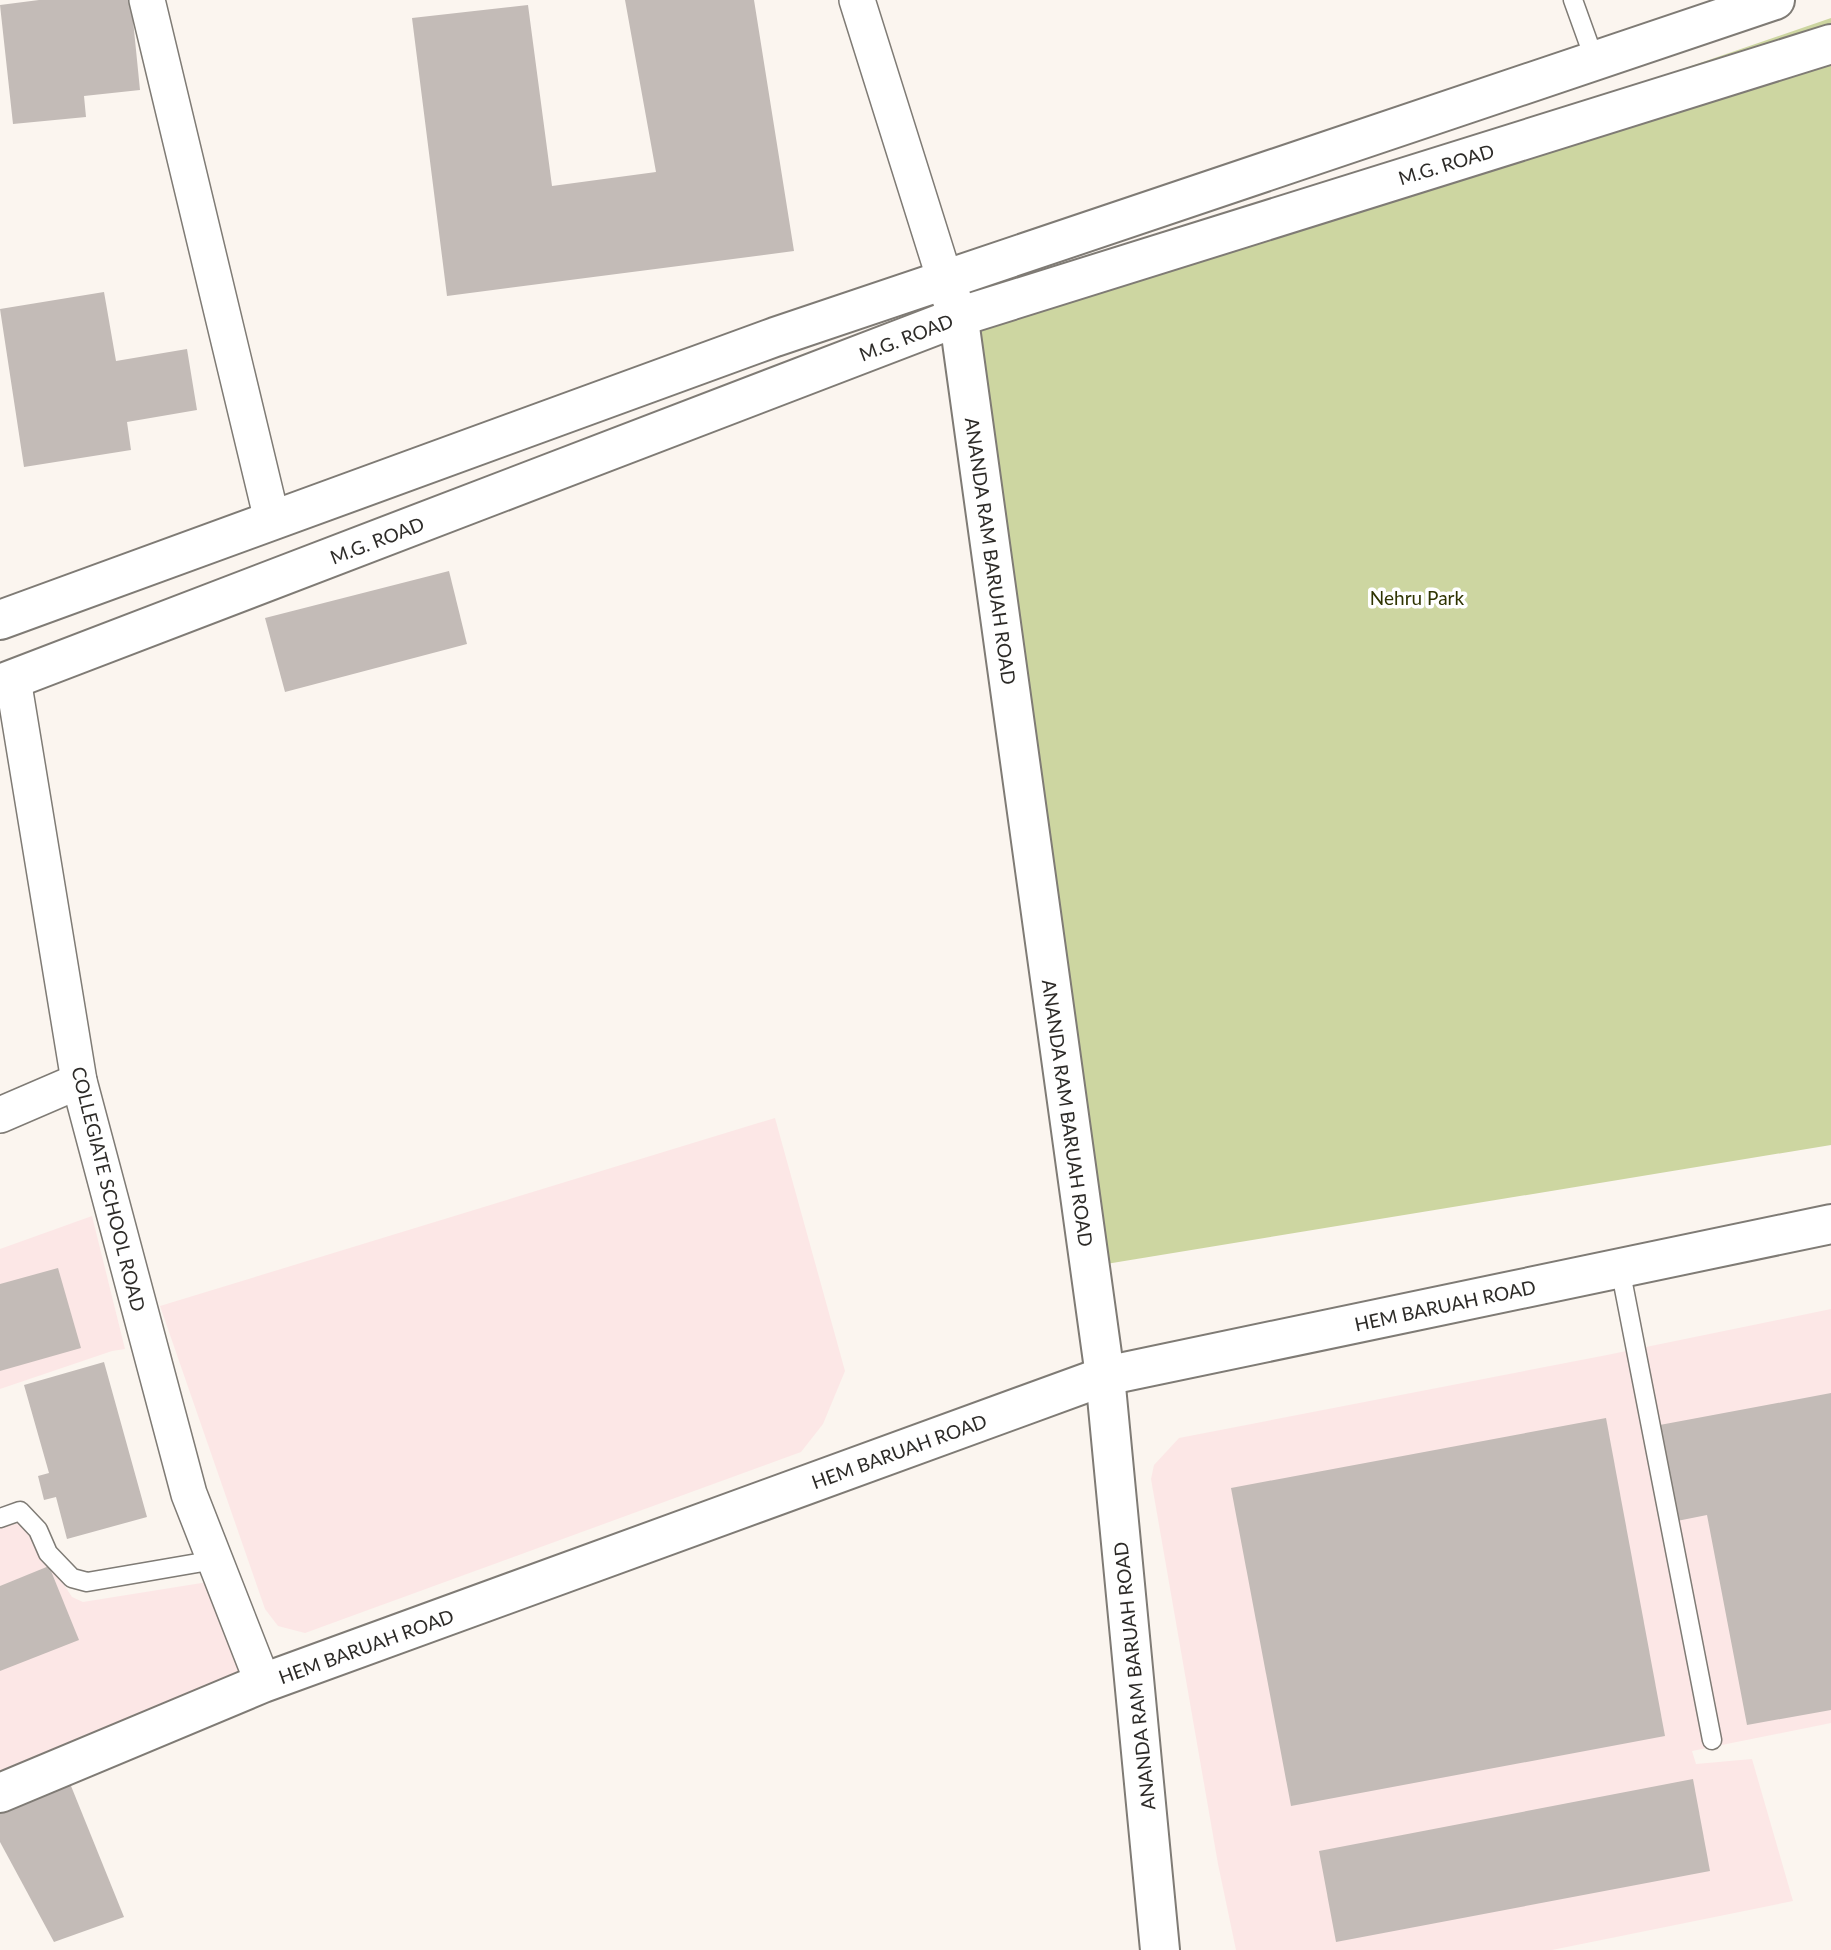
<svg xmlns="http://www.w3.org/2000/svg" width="1831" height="1950" font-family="Lato,sans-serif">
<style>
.education{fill:#fce7e6}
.green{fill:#cdd6a1}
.building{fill:#c3bbb7}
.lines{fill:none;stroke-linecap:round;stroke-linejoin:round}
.lane-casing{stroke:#7f7b75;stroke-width:21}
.street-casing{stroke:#7f7b75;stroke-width:38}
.secondary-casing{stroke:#7f7b75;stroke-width:42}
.primary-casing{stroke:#7f7b75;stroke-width:42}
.lane{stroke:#fff;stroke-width:18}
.street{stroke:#fff;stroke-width:35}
.secondary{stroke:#fff;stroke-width:38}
.primary{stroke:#fff;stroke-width:38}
.labels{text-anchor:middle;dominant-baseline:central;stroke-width:7;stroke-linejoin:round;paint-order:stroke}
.street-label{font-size:19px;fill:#2d2b28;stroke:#fff}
.park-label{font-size:19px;fill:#2f3402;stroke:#fff}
</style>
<rect width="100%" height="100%" fill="#fbf5ef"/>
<!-- education -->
<g class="education">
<path d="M775,1118L845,1371L823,1424L801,1452L305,1633L278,1626L265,1609L160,1306Z"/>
<path d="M92,1216L125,1349L112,1351L0,1389V1249Z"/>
<path d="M1831,1309V1723L1692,1751L1696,1764L1752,1759L1793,1901L1552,1950H1236L1218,1864L1151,1479L1154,1465L1179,1438L1607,1355Z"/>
<path d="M19,1523L26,1526L72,1597L83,1602L208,1582L247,1676L0,1778V1528Z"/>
</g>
<!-- green -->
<path class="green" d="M1831,18V1145L1100,1265L958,318Z"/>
<!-- building -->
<g class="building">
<path d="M39,0H131L140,90L84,96L86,117L13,124L0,5Z"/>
<path d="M625,0H754L794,251L447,296L412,18L528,5L552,186L656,172Z"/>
<path d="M104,292L116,361L187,349L197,410L127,422L131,450L24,467L0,309Z"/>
<path d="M449,571L467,644L285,692L265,618Z"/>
<path d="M58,1268L81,1348L0,1371V1284Z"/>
<path d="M104,1362L147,1517L67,1539L56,1497L44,1500L38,1476L49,1473L24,1385Z"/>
<path d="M1831,1393V1710L1747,1725L1707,1515L1667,1523L1649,1427Z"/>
<path d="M1606,1418L1665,1736L1291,1806L1231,1488Z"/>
<path d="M49,1566L79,1640L0,1671V1586Z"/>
<path d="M1693,1779L1710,1871L1336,1942L1319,1851Z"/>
<path d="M69,1781L124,1917L54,1942L0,1842V1812Z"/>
</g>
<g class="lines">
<!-- lane casing -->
<g class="lane-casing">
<g id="lane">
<path d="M1573,0L1595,61"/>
<path d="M1620,1268L1712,1740"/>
<path d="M0,1518L20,1511L38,1530L48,1553L72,1578L87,1582L215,1560"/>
</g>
</g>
<!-- street casing -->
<g class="street-casing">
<g id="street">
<path d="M147,0L272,520"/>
<path d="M857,0L945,280"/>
<path d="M13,679L79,1081L189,1494L263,1683"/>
<path d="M0,1115L79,1081"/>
</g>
</g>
<!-- secondary casing -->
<g class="secondary-casing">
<g id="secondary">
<path d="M947,285L959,320L1105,1376L1160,1950"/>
<path d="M0,1793L263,1683L1105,1376L1831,1224"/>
</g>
</g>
<!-- primary casing -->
<g class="primary-casing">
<g id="primary">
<path d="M0,620L775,337L1775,0"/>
<path d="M0,684L958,317L1831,44"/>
</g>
</g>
<!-- lane -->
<use href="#lane" class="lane"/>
<!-- street -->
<use href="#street" class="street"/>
<!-- secondary -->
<use href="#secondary" class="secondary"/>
<!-- primary -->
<use href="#primary" class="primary"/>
</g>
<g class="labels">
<!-- street labels -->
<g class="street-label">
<text transform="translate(1446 164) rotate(-17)">M.G. ROAD</text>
<text transform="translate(906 337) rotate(-21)">M.G. ROAD</text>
<text transform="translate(377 540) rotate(-21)">M.G. ROAD</text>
<text transform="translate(991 551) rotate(82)">ANANDA RAM BARUAH ROAD</text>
<text transform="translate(1068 1113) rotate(82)">ANANDA RAM BARUAH ROAD</text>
<text transform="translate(109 1189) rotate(76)">COLLEGIATE SCHOOL ROAD</text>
<text transform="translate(1445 1305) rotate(-12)">HEM BARUAH ROAD</text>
<text transform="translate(899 1451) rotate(-20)">HEM BARUAH ROAD</text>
<text transform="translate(366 1646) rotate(-20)">HEM BARUAH ROAD</text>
<text transform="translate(1134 1676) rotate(-96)">ANANDA RAM BARUAH ROAD</text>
</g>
<!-- park labels -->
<g class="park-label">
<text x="1417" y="597">Nehru Park</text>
</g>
</g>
</svg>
